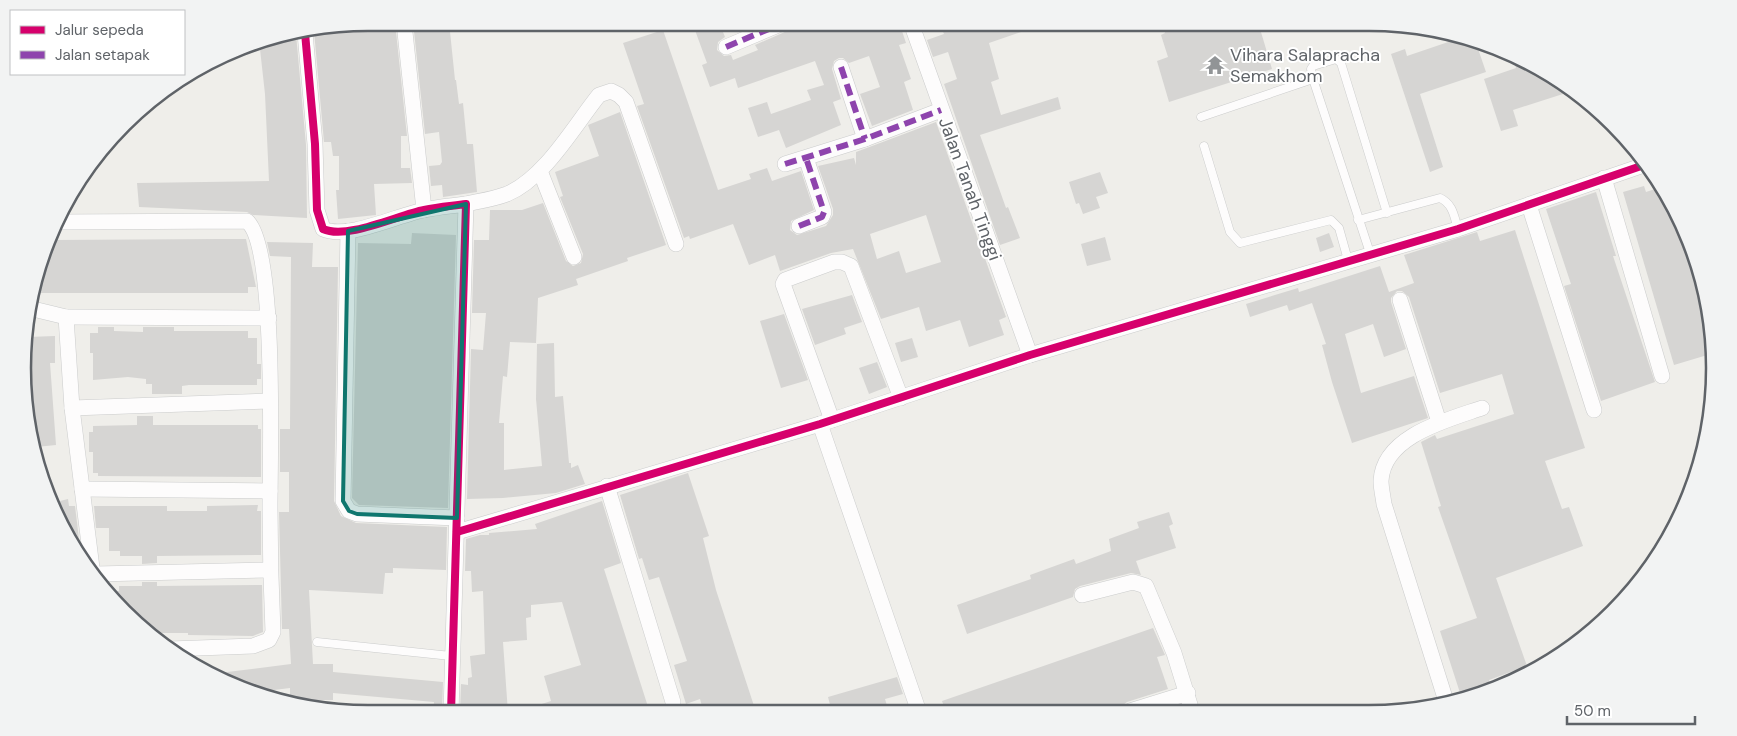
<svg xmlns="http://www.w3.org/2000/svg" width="1737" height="736" font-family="'DM Sans',sans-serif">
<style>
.building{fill:#d6d5d3;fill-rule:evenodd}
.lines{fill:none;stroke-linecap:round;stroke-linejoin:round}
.service-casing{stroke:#cbcccc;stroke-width:9}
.minor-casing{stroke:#cbcccc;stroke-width:16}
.service{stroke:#fdfcfc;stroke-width:8}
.minor{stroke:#fdfcfc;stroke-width:15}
.quiet{stroke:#8e44ad;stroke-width:6;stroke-dasharray:12 6;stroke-linecap:butt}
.cycleway-casing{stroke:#fff;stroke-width:11}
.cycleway{stroke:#d6006c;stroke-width:8}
.marked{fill:#0f766e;fill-opacity:0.2;stroke:#0f766e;stroke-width:4;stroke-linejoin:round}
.labels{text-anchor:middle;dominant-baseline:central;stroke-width:4;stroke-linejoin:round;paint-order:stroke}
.poi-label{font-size:18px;fill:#5f6368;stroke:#fff;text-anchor:start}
.street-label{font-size:18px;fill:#5f6368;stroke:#fff}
.rim{fill:none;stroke:#5f6368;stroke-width:2.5}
</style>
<rect width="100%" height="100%" fill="#efeeea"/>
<!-- building -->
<g class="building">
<path d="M368,22H395L407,136H401V168H410L412,183L374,184L376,215L338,219L336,190H339V156H333L331,142H324L314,31Z"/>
<path d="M413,22H449L455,80H456L459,104L463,103L467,144H473L477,192L443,197L442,185L431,186L429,166L440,165L442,162L439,132L425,134Z"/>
<path d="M692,22H719L725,37L718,42L717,50L724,56L731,55L733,60L758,50L755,45L787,31L792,22H899L906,43L899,45L911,79L904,82L913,110L872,126L860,94L880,87L869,56L849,63L843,58H839L834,61L832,69L841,99L833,102L841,125L786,148L779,130L758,137L748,108L767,102L771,114L811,100L807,90L824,85L815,61L738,88L735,78L710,87L702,65L707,63Z"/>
<path d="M939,22H1041V25L989,43L999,79L991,82L1001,115L1058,97L1061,109L980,135L1006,208L1008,207L1020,238L1000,245L944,84L957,79L948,52L933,57L927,40L944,34Z"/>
<path d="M1162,22H1258L1272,69L1169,102L1157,61L1168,57L1161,35L1165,33Z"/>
<path d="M663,30L718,190L751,179L749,174L767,168L772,181L801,171L814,210L791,221L790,230L797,235L826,226L833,215V209L818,166L854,158L856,165V152L936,122L1006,317L999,320L1004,335L969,347L960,320L926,331L919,307L881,319L853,249L831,253L780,271L775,255L749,265L733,224L690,239L689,236L684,238L637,106L644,104L623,43ZM926,215L941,262L906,273L899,251L877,259L870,234Z"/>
<path d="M296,34L306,145L307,218L253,215L247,212L139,207L137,183L269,181L265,94L259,40Z"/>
<path d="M1460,38L1475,40L1486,72L1420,94L1443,167L1430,172L1391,54L1405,49L1407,56Z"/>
<path d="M1512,55L1542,69L1563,84L1566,93L1513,110L1518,126L1501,131L1484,79L1516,68Z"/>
<path d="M620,112L666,245L627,258L628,261L576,279L578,285L538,298L536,343L510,342L507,377L503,376L499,423H504V470L542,466L536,399L537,344L554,343L555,397L563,396L569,463H571V468L578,465L585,484L556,493L503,498L467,499L471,349L483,350L486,313H472L474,240H489L490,210H522L543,203L566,261L573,266L581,263L583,254L560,197L563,196L555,172L599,156L588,125Z"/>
<path d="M1100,172L1108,193L1096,197L1100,208L1083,214L1079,203L1076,204L1069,182Z"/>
<path d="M1644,186L1646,192L1661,187L1679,215L1706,298L1714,353L1674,365L1623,192Z"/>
<path d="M1596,192L1616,256H1613L1655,382L1601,401L1564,286L1571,284L1546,209Z"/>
<path d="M1515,230L1585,448L1545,461L1562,509L1569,507L1583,546L1496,578L1527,666L1489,680L1491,687L1461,696L1440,631L1477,618L1438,507L1441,506L1421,442L1435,435L1437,439L1514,414L1502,374L1440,393L1409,297L1402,291H1397L1391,298V302L1406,349L1384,357L1373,324L1345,334L1361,393L1414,376L1428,418L1352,443L1332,382L1322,345L1326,344L1312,303L1289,311L1287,305L1250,317L1246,304L1298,288L1299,292L1380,266L1389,292L1414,283L1404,255L1477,232L1480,241Z"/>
<path d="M412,233L456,235L448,508L359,505L352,498L358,243L411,244Z"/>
<path d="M1329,233L1334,247L1320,252L1316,238Z"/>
<path d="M1105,237L1111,260L1087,266L1081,244Z"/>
<path d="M218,239H246L256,287H248V293H32L52,240Z"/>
<path d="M267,242L313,243L312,267H338L334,501L341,516L356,523L447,527L446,570L393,568V573H385L383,594L309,590L313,664H333V672L443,682L442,713H433L434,702L333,693V700H290V688L251,693L211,674L291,664L289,629H282L279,512H289V472H280V429H290L291,257L270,256Z"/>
<path d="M852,295L862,322L844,328L846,334L815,345L802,309Z"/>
<path d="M784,314L808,380L781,388L760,321Z"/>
<path d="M98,327H114V331L143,332V327H174V331H248V338H257V364H261V379H257V385H189L182,386V394H152V384H146V379L128,377L93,380V353H90V333H98Z"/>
<path d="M55,336V363H50L56,445L36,447L32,408L26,409L28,337Z"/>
<path d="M912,338L918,357L901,362L895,343Z"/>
<path d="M877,362L887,387L869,394L859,368Z"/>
<path d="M137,416H153V425H258V429H261V477L98,476V473H93V452H89V432H93V426L137,425Z"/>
<path d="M688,473L709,536L703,538L716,590L756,712L704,713L700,699L686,704L674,665L687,661L659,577L649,580L642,558L639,559L620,495Z"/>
<path d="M68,499L69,506H75L81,556L69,540L52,503Z"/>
<path d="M602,501L621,563L604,569L650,713H524L523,710L551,701L544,676L581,665L562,602L531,605V617L526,618L527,640L503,642L508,713H460L461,684L468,685V678L472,677L470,656L485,654L483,591L472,592L471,571H465L466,539L480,535H489V533L537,529L535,524Z"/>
<path d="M258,505L257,511H261V555L157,556V563L142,564V556H120V551H109V528H96L94,506H167V511H207V506Z"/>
<path d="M1169,512L1173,524L1169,526L1176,548L1136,561L1141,575L1131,573L1080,586L1075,589L1073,597L967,634L957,605L1031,579L1030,575L1074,559L1076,564L1111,551L1109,539L1139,528L1137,522Z"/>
<path d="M142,582H157V586L262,585L263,632L253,636L188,635V633H158V630H143L110,591H119V586H142Z"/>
<path d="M1153,628L1165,655L1157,657L1168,689L1127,702L1123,705L1121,711L946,712L942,701Z"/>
<path d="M897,677L903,694L885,699L888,709L878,712H832L828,697Z"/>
</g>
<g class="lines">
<!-- service casing -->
<g class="service-casing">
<g id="service">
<path d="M1078,27L1080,23"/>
<path d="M1201,117L1313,79"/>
<path d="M1204,146L1230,232L1240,243L1331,220L1339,228L1348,260"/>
<path d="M1358,220L1440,198C1453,204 1454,216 1458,229"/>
<path d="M1370,253L1313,79L1311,69L1313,66L1336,59L1341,63L1387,213"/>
<path d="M317,642L451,656"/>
<path d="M361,712L386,713"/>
</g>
</g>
<!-- minor casing -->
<g class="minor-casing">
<g id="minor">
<path d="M404,23L424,210"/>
<path d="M911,23L1030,355"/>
<path d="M305,33L315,144L317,210L323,229C347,240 398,215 424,210C438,207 452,206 466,204L451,713"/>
<path d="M726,47L783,23"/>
<path d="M841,67L865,139"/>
<path d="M785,164L865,139L941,110"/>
<path d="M540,171L574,257"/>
<path d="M1604,178L1662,376"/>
<path d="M466,204C480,201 494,199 507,194C545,178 574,126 599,95L611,91L619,95L626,102L676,244"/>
<path d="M1529,205L1594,410"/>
<path d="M59,222L247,221C277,246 270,460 270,506C270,548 271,590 273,632L269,640L253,646L170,649"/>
<path d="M799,226L822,217L824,212L806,158"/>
<path d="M348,231L343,501L349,511L357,514L457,518"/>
<path d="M1400,300L1439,422"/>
<path d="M29,308L66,317L72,408L92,568"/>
<path d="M66,317L269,318"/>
<path d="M72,408L270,401"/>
<path d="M832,420L783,284L785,280L834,262H842L851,266L901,398"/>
<path d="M820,424L919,712"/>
<path d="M607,486L673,702"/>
<path d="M82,489L270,491"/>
<path d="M457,532L820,424L1030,355L1458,229L1647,164"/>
<path d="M96,574L270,570"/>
<path d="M1082,595L1133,582L1146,586L1174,653L1192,711"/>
<path d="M1446,701L1384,504C1383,496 1381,488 1381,481C1383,436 1447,420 1482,408"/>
<path d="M1130,711L1188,693"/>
</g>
</g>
<!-- service -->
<use href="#service" class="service"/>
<!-- minor -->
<use href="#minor" class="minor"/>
<!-- quiet -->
<g class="quiet">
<path d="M726,47L783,23"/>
<path d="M841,67L865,139"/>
<path d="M785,164L865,139L941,110"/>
<path d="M799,226L822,217L824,212L806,158"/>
</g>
<!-- cycleway casing -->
<g class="cycleway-casing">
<g id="cycleway">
<path d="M305,33L315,144L317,210L323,229C347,240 398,215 424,210C438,207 452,206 466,204L451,713"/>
<path d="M457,532L820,424L1030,355L1458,229L1647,164"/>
</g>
</g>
<!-- cycleway -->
<use href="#cycleway" class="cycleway"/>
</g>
<!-- marked area -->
<path class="marked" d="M466,204L457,518L357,514L349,511L343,501L348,231Z"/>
<!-- icons -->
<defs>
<g id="temple-bare" transform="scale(1.5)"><path d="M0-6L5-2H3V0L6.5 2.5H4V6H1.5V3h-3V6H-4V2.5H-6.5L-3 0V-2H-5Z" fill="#919496" stroke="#fff" stroke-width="2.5" paint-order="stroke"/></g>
</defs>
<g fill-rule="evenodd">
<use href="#temple-bare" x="1215" y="65"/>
</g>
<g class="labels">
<!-- poi labels -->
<g class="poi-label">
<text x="1230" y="55">Vihara Salapracha<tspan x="1230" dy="21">Semakhom</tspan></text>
</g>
<!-- street labels -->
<g class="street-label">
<text transform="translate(970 189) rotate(70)">Jalan Tanah Tinggi</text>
</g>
</g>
<!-- crop -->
<path d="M0 0H1737V736H0ZM368 31H1369A337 337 0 0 1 1706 368V368A337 337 0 0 1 1369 705H368A337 337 0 0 1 31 368V368A337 337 0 0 1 368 31Z" fill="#f2f3f3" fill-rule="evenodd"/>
<path class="rim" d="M368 31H1369A337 337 0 0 1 1706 368V368A337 337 0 0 1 1369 705H368A337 337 0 0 1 31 368V368A337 337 0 0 1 368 31Z"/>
<!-- legend -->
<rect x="10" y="10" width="175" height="65" fill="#ffffff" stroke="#bfc1c3"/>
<rect x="20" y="26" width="25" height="8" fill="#d6006c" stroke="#bfc1c3"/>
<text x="55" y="35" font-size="15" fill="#5f6368">Jalur sepeda</text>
<rect x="20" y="51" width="25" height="8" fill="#8e44ad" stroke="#bfc1c3"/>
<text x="55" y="60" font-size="15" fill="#5f6368">Jalan setapak</text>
<!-- scale -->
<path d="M1567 716v8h128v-8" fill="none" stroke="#5f6368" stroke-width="2.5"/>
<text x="1574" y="716" font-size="15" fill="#5f6368" stroke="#ffffff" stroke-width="4" paint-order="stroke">50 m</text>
</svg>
